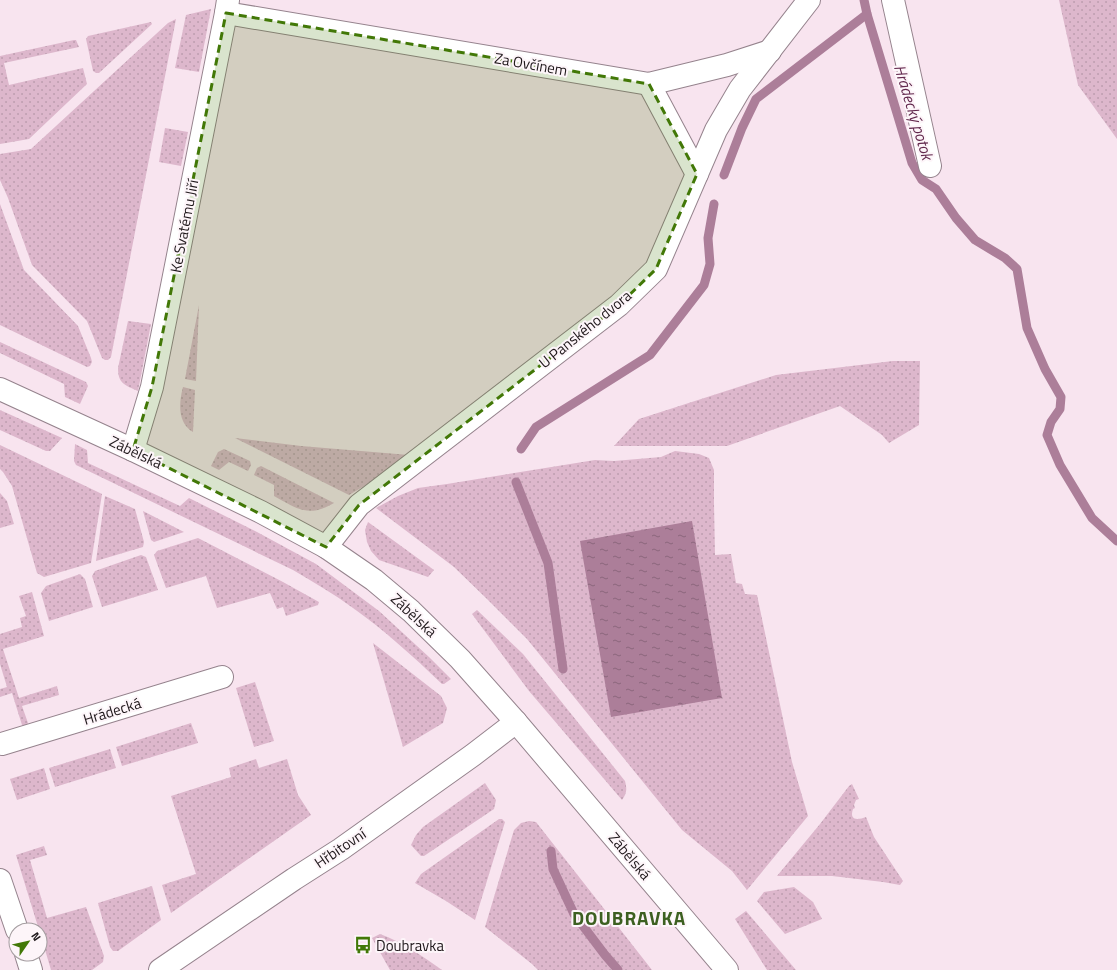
<svg xmlns="http://www.w3.org/2000/svg" width="1117" height="970" font-family="'Titillium Web',sans-serif">
<style>
.grass{fill:url(#grass-dots)}
.water{fill:url(#water-ripples)}
.lines{fill:none;stroke-linecap:round;stroke-linejoin:round}
.stream{stroke:#ac7e99;stroke-width:9}
.street-casing{stroke:#95838d;stroke-width:24}
.secondary-casing{stroke:#95838d;stroke-width:24}
.street{stroke:#fff;stroke-width:22}
.secondary{stroke:#fff;stroke-width:22}
.marked{fill:#427807;fill-opacity:0.2;stroke:#427807;stroke-width:3;stroke-dasharray:8 5;stroke-linejoin:round}
.labels{text-anchor:middle;dominant-baseline:central;stroke-width:4;stroke-linejoin:round;paint-order:stroke}
.street-label{font-size:15px;fill:#1f181b;stroke:#fdf5f9}
.poi-label{font-size:15px;fill:#1f181b;stroke:#fdf5f9;text-anchor:start}
.water-label{font-size:16px;font-style:italic;fill:#62284d;stroke:#fdf5f9}
.district-label{font-size:19px;font-weight:bold;letter-spacing:1px;fill:#3d6021;stroke:#fdf5f9}
</style>
<defs>
<pattern id="grass-dots" width="8" height="8" patternUnits="userSpaceOnUse"><rect width="8" height="8" fill="#ddb7cc"/><path d="M2 2h.1M6 6h.1" fill="none" stroke="#bd9daf" stroke-width="1.8" stroke-linecap="round"/></pattern>
<pattern id="water-ripples" width="26" height="14" patternUnits="userSpaceOnUse"><rect width="26" height="14" fill="#ac7e99"/><path d="M2 4q2-2 4 0t4 0M15 11q2-2 4 0t4 0" fill="none" stroke="#8b667c"/></pattern>
</defs>
<rect width="100%" height="100%" fill="#f8e4ef"/>
<!-- grass -->
<g class="grass">
<path d="M1059,0H1117V139L1078,85Z"/>
<path d="M211,9L199,72L175,68L186,15Z"/>
<path d="M176,19L111,357L108,360H105L102,358L87,321L32,265L8,198L0,180V154L31,149L168,23Z"/>
<path d="M151,22L152,24L99,73H96L93,71L86,39L88,36Z"/>
<path d="M74,40H76L79,47L4,63L9,85L83,68L87,84L29,139L0,144V56Z"/>
<path d="M165,128L188,132L181,166L159,162Z"/>
<path d="M0,204L24,270L78,326L91,358L92,362L90,366L87,367L0,325Z"/>
<path d="M199,305L196,381L185,379Z"/>
<path d="M128,321L151,324L138,391C125,385 118,384 118,368Z"/>
<path d="M0,342L86,382L88,386L80,404L65,397L64,384L0,353Z"/>
<path d="M893,361H920L919,425L889,443L882,435L840,406L727,446H614L639,419L776,375Z"/>
<path d="M183,387L195,390L193,432C177,423 179,402 183,387Z"/>
<path d="M0,410L62,438L50,451H46L0,430Z"/>
<path d="M235,438L301,446L409,455L400,465L349,495Z"/>
<path d="M75,444L87,450L88,463L180,506L189,498L257,532L316,564L379,611L429,657L451,679L444,684H442C414,657 384,630 353,608C334,594 313,582 293,570L76,465L74,461Z"/>
<path d="M0,445L102,494L91,563L44,577L37,573L12,486L3,472L0,469Z"/>
<path d="M224,449L250,461L251,465L248,471L229,462L219,470L211,466L218,452Z"/>
<path d="M675,451L699,454L709,458L714,470V503L715,555L731,554L736,583L742,584L745,594L757,595L792,762L808,816L747,890L732,871L682,830L527,639L487,599L454,567L376,508L398,496L418,488L447,484L595,460L614,461L661,457Z"/>
<path d="M261,466L334,503C308,518 298,509 274,496V485L254,475L257,468Z"/>
<path d="M0,493L7,501L14,524L0,528Z"/>
<path d="M105,496L135,509L144,542L143,547L96,561Z"/>
<path d="M143,511L184,532L154,542L151,540Z"/>
<path d="M368,522L434,570L428,577L379,560L371,551L367,542L365,530Z"/>
<path d="M198,538L283,582L319,602L318,605L286,616L283,607L277,609L270,593L217,608L206,576L166,588L154,555L157,551Z"/>
<path d="M141,555L146,557L158,590L102,607L92,576L95,571Z"/>
<path d="M80,574L85,579L93,607L49,621L41,593L46,586Z"/>
<path d="M32,592L44,636L3,649L19,698L57,686L59,695L22,706L28,723L27,725H22L12,693L0,697V689L7,687L0,664V634L22,627L20,618L26,616L19,596Z"/>
<path d="M477,610L523,654L625,781C627,789 627,793 622,800L529,691L472,614Z"/>
<path d="M373,643L441,696L447,708L443,723L403,747Z"/>
<path d="M255,682L274,741L254,747L236,688Z"/>
<path d="M191,723L198,743L122,766L116,747Z"/>
<path d="M110,749L116,768L55,787L49,768Z"/>
<path d="M256,759L259,768L287,759L298,795L311,815L171,913L162,885L196,874L171,796L231,777L229,768Z"/>
<path d="M44,768L50,789L17,800L10,779Z"/>
<path d="M485,783L496,800L494,809L424,856H421L411,845L416,835L423,827Z"/>
<path d="M852,784L859,799L856,800L854,805L855,808L853,809C849,821 858,820 866,817L874,837L903,881L900,885L883,882L832,876H777L820,824L849,786Z"/>
<path d="M499,819H502L505,822L475,920L446,901L415,883L421,874Z"/>
<path d="M529,821L536,822L652,970H538L532,964L485,927L514,830L521,823Z"/>
<path d="M44,846L47,855L30,860L47,918L86,907L104,956L103,962L92,970H51L40,933V930H39L16,855Z"/>
<path d="M152,886L161,920L118,951H113L110,947L98,903Z"/>
<path d="M794,887L813,902L822,919L785,934L757,901L764,892Z"/>
<path d="M746,911L796,970H767L735,919Z"/>
<path d="M380,934C402,942 422,956 442,970H390L372,938Z"/>
</g>
<!-- water -->
<path class="water" d="M692,521L722,698L611,717L580,541Z"/>
<g class="lines">
<!-- stream -->
<g class="stream">
<path d="M864,0L867,14L912,163L922,180L936,189L956,218L975,240L1005,258L1017,269L1027,328L1045,369L1061,397L1060,409L1051,422L1047,435L1060,465L1092,518L1117,541"/>
<path d="M724,175L742,128L756,99L867,14"/>
<path d="M521,449L536,427L650,355L704,285L710,264L708,238L714,204"/>
<path d="M516,482L548,563L563,669"/>
<path d="M551,851L553,869L574,914L605,955L618,970"/>
</g>
<!-- street casing -->
<g class="street-casing">
<g id="street">
<path d="M893,0L930,166"/>
<path d="M226,13L649,84L727,65L770,51"/>
<path d="M649,84L697,174"/>
<path d="M133,450L152,387L226,13L228,0"/>
<path d="M326,547L359,505L619,305L656,269L716,130L740,89L809,0"/>
<path d="M2,744L222,677"/>
<path d="M0,880L17,930"/>
<path d="M26,954L31,970"/>
</g>
</g>
<!-- secondary casing -->
<g class="secondary-casing">
<g id="secondary">
<path d="M0,389L133,450L261,512L326,547L374,580L411,611L460,659L516,722L727,970"/>
<path d="M160,970L294,879L341,849L473,755L516,722"/>
</g>
</g>
<!-- street -->
<use href="#street" class="street"/>
<!-- secondary -->
<use href="#secondary" class="secondary"/>
</g>
<!-- marked area -->
<path class="marked" d="M226,13L649,84L697,174L656,269L619,305L359,505L326,547L133,450L152,387Z"/>
<!-- icons -->
<defs>
<g id="bus-bare" transform="scale(1.38)"><path d="M-5-6H5V4H4V6H2V4H-2V6H-4V4H-5ZM-3.5-4V0h7V-4ZM-3.5 1.2v1.5H-2V1.2ZM2 1.2v1.5H3.5V1.2Z" fill="#427807" stroke="#fdf5f9" stroke-width="2.5" paint-order="stroke"/></g>
</defs>
<g fill-rule="evenodd">
<use href="#bus-bare" x="363" y="945"/>
</g>
<g class="labels">
<!-- street labels -->
<g class="street-label">
<text transform="translate(531 64) rotate(10)">Za Ovčínem</text>
<text transform="translate(184 226) rotate(-79)">Ke Svatému Jiří</text>
<text transform="translate(585 329) rotate(-39)">U Panského dvora</text>
<text transform="translate(136 452) rotate(25)">Zábělská</text>
<text transform="translate(414 615) rotate(43)">Zábělská</text>
<text transform="translate(112 711) rotate(-17)">Hrádecká</text>
<text transform="translate(340 848) rotate(-34)">Hřbitovní</text>
<text transform="translate(630 856) rotate(50)">Zábělská</text>
</g>
<!-- poi labels -->
<g class="poi-label">
<text x="376" y="945">Doubravka</text>
</g>
<!-- water labels -->
<g class="water-label">
<text transform="translate(914 112) rotate(73)">Hrádecký potok</text>
</g>
<!-- district labels -->
<g class="district-label">
<text x="629" y="917">DOUBRAVKA</text>
</g>
</g>
<!-- north arrow -->
<g transform="translate(28 942) rotate(56)"><circle r="19" fill="#fdf5f9" stroke="#a49da0"/>
<path d="M0-3L7 15L0 10L-7 15Z" fill="#427807"/>
<text y="-6" font-size="11" font-weight="bold" text-anchor="middle" fill="#1f181b">N</text>
</g>
</svg>
